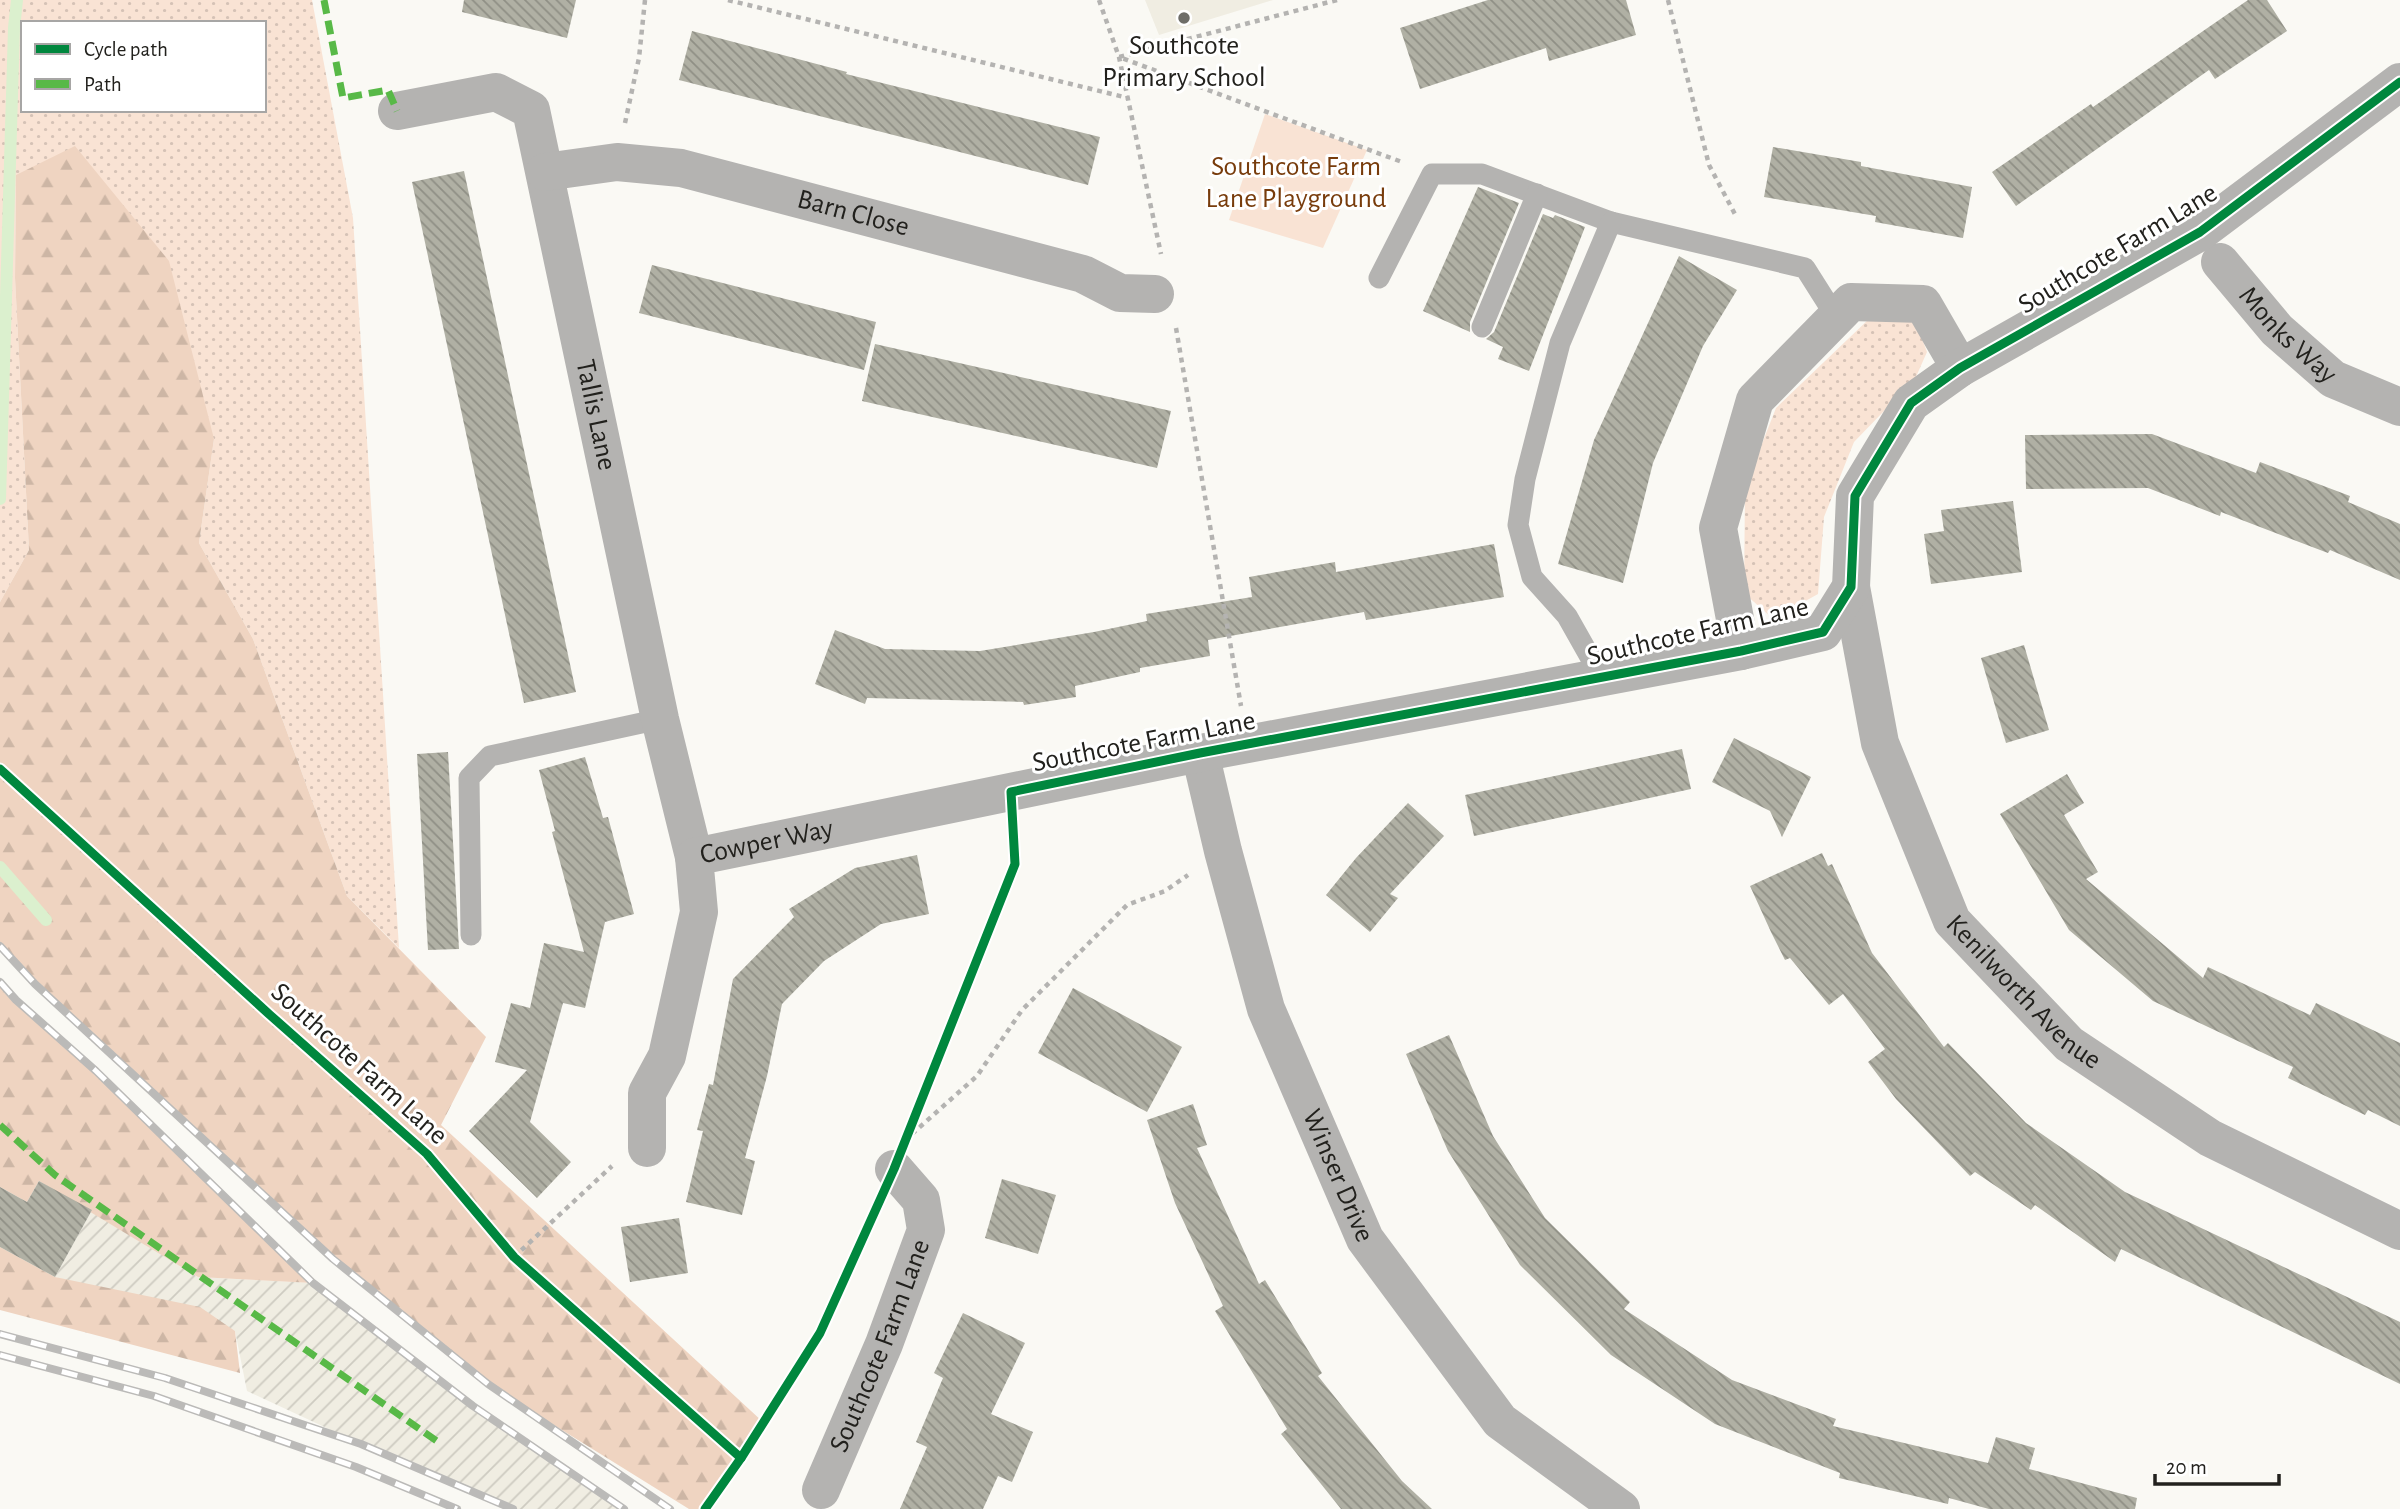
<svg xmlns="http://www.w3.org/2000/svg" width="2400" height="1509" font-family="'Alegreya Sans',sans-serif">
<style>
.built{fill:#f0ede2}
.industrial{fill:url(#industrial-furrows)}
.grass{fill:url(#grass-dots);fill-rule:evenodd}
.forest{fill:url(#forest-firs)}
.green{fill:#f9e3d4}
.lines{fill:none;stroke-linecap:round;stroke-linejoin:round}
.stream{stroke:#dbf0ce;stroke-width:12}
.building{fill:url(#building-back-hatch)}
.path{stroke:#b4b3b1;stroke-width:4.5;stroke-dasharray:5 5;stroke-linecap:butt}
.service{stroke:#b4b3b1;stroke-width:21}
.minor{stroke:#b4b3b1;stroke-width:38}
.rail-casing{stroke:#bbbab8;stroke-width:8}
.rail{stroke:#fff;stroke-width:5;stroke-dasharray:16;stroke-linecap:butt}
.quiet{stroke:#58b947;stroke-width:7;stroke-dasharray:14 7;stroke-linecap:butt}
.cycleway-casing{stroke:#fff;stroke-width:13}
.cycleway{stroke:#00873e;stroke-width:9}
.poi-dot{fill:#6e6d68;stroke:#fff;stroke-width:2.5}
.labels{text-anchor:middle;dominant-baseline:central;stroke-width:6;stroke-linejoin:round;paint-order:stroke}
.poi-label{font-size:28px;fill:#22211d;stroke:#fff}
.park-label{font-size:28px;fill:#783c0c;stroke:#fff}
.street-label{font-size:28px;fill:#22211d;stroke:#fff}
</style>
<defs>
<pattern id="industrial-furrows" width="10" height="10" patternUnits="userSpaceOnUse" patternTransform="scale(1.75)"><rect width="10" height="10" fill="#f0ede2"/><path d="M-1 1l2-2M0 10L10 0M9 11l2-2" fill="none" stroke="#cecbc1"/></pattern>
<pattern id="grass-dots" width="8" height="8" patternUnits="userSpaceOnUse" patternTransform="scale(1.75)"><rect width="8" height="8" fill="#f9e3d4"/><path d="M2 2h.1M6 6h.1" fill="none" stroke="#d5c2b6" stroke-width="1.8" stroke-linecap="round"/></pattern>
<pattern id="forest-firs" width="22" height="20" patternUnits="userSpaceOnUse" patternTransform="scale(1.75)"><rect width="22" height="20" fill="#efd4c1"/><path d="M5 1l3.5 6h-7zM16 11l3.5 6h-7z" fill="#cdb6a5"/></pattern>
<pattern id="building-back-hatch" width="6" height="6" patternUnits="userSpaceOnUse" patternTransform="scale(1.75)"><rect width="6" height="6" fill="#b0b0a4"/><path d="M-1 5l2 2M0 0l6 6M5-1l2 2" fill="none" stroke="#8f8f85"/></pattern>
</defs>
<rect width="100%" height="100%" fill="#faf9f4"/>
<!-- built -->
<path class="built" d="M1145,0H1273L1159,35Z"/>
<!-- industrial -->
<path class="industrial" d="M92,1210L198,1277L313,1283L473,1406L624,1509H513L361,1444L247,1391L235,1331L55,1277Z"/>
<!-- grass -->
<g class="grass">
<path d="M0,0H312L353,218L399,948L347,896L253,639L199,543L214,439L16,175L15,278L29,550L0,602ZM23,23H264V110H23Z"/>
<path d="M1871,317L1915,320L1927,352L1915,379L1854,442L1824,517L1818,594L1773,619L1744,593L1745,487L1776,408Z"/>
</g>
<!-- forest -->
<g class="forest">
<path d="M75,146L169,261L214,439L199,543L253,639L347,896L486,1037L441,1125L763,1422L741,1458L701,1509H689L488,1384L333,1259L35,984L0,946V602L29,550L15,278L16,175Z"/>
<path d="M0,982L96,1071L313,1283L198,1277L39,1181L27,1202L0,1187Z"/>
<path d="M0,1247L55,1277L200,1307L235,1331L240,1373L0,1310Z"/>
</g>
<!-- green -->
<path class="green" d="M1265,114L1367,150L1323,248L1229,220Z"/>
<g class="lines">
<!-- stream -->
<g class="stream">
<path d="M0,499L14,28L17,0"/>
<path d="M0,867L46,920"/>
</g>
</g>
<!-- building -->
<g class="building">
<path d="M464,0H576L567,38L462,12Z"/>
<path d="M1488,0H1626L1636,35L1549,61L1546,48L1420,89L1400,28Z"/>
<path d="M2248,0H2267L2287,31L2215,79L2209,70L2016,206L1992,172L2091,104L2093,107Z"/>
<path d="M692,31L847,72L846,74L1100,137L1088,185L679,80Z"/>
<path d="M1773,147L1861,162V166L1972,187L1963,238L1875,222L1876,216L1764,197Z"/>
<path d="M464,171L576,692L524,703L412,182Z"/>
<path d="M1478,187L1519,203L1470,322V332L1423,311Z"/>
<path d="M1543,214L1553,218L1555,215L1585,227L1529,371L1498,359L1503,347L1486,339L1494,332Z"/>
<path d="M1679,256L1737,290L1703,346L1653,463L1623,583L1558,564L1594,440Z"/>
<path d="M652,265L876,322L864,370L639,313Z"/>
<path d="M875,344L1171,411L1157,468L862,401Z"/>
<path d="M2152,434L2256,473L2260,462L2350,496L2348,502L2400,524V580L2330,550L2328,553L2221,512L2220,516L2148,488L2026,489L2025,435Z"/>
<path d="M2013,501L2022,572L1931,584L1924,534L1944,531L1941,510Z"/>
<path d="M1494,544L1504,597L1366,620L1364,612L1208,640L1210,656L1140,668V672L1075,686L1076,697L1024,705L1023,702L867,698L865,704L815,684L835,630L885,649L980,651L1094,632L1147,621L1146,614L1252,597L1249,577L1335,562L1336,572Z"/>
<path d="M2024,645L2049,730L2006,743L1981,658Z"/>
<path d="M1734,738L1811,777L1782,837L1770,811L1712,782Z"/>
<path d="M1682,749L1691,789L1474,836L1465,795Z"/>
<path d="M448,752L459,949L428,950L417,754Z"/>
<path d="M585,757L603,818L608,817L634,914L605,922L585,1008L563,1003L530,1122L571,1162L537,1198L469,1131L527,1070L495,1062L511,1003L530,1008L544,943L584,952L552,832L555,831L539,770Z"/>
<path d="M2067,774L2084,803L2064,815L2098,872L2086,879L2203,978L2208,967L2310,1015L2316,1003L2400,1043V1126L2368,1110L2365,1115L2288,1078L2293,1067L2153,1001L2069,930L2000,814Z"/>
<path d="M1408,803L1444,836L1390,894L1398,898L1370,932L1326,895L1356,858Z"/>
<path d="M1822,853L1828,866L1832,864L1872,953L1944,1047L1948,1043L2026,1123L2125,1192L2400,1322V1384L2121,1249L2115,1262L2035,1205L2031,1210L1975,1172L1970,1176L1896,1099L1868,1062L1885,1049L1843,994L1829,1005L1790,958L1785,960L1771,932L1750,886Z"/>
<path d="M917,855L929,914L881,924L824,961L782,1004L767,1076L745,1158L755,1161L742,1215L686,1202L703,1131L697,1130L709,1084L713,1085L733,979L794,917L789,909L855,868Z"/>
<path d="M1073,988L1182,1047L1147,1112L1038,1053Z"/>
<path d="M1449,1035L1493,1136L1545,1218L1630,1302L1624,1309L1732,1380L1836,1419L1833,1426L1988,1463L1996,1437L2035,1448L2029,1469L2137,1498L2135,1509H1989L1949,1498L1948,1504L1839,1478L1840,1473L1715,1424L1611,1355L1520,1265L1448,1151L1406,1054Z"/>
<path d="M1193,1104L1207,1145L1197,1148L1259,1284L1265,1280L1322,1373L1318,1376L1402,1481L1432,1509H1341L1281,1434L1287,1429L1215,1311L1223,1306L1175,1203L1147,1120Z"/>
<path d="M1002,1179L1056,1195L1038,1254L985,1238Z"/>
<path d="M39,1181L92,1210L55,1277L0,1247V1187L27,1202Z"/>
<path d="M679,1218L688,1273L630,1282L621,1227Z"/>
<path d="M963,1313L1025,1343L991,1414L1033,1432L1012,1482L998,1476L983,1509H900L927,1447L916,1442L943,1378L934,1373Z"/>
</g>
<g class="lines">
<!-- path -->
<g class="path">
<path d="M728,0L1128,98"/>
<path d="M1099,0L1119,57L1161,254"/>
<path d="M1337,0L1119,57L1402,162"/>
<path d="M1668,0L1709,165L1737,218"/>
<path d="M625,123L639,58L645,0"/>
<path d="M1176,328L1241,706"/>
<path d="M0,769L270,1015L427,1154L514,1257L741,1458"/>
<path d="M912,1134L977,1076L1022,1010L1127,905L1165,891L1188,875"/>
<path d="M514,1257L612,1166"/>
</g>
<!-- service -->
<g class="service">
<path d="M1379,278L1432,174H1482L1611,222L1805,268L1836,317"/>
<path d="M1482,327L1537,194"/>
<path d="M1602,678L1567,616L1532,577L1518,525L1525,479L1560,343L1611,222"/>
<path d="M471,935L469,778L490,756L660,719"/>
</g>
<!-- minor -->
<g class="minor">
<path id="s1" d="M397,111L496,92L531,110L660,719L694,857"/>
<path id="s2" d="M545,172L617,162L681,168L1083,274L1120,293L1155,294"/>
<path id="s3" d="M2220,262L2277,330L2333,379L2400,407"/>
<path id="s4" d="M1851,587L1880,743L1952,921L2069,1044L2210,1138L2400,1231"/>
<path d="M1741,651L1718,528L1755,400L1851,302L1923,304L1960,368"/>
<path id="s5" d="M1200,753L1223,851L1266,1009L1365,1239L1500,1421L1621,1509"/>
<path id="s6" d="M647,1148V1093L667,1056L699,912L694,857L1200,753L1741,651L1823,632L1851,587L1855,496L1911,403L1960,368L2200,232L2400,82"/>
<path id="s7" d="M821,1490L884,1344L926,1230L921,1200L894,1169"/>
</g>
<!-- rail casing -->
<g class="rail-casing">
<g id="rail">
<path d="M0,946L35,984L333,1259L488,1384L670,1509"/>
<path d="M0,982L16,1000L96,1071L313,1283L473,1406L624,1509"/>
<path d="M0,1334L165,1378L361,1444L513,1509"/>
<path d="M0,1355L154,1396L356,1467L457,1509"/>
</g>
</g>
<!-- rail -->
<use href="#rail" class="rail"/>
<!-- quiet -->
<g class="quiet">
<path d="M324,0L343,98L388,90L397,111"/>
<path d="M0,1125L55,1175L441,1444"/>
</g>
<!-- cycleway casing -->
<g class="cycleway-casing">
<g id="cycleway">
<path d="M0,769L270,1015L427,1154L514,1257L741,1458"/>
<path d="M705,1509L741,1458L820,1333L894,1169L1015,864L1011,792L1200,753L1741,651L1823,632L1851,587L1855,496L1911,403L1960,368L2200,232L2400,82"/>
</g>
</g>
<!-- cycleway -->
<use href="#cycleway" class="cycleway"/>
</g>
<!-- markers -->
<circle class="poi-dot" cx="1184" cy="18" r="7"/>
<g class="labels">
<!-- poi labels -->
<g class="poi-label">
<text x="1184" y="46">Southcote<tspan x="1184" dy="32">Primary School</tspan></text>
</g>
<!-- park labels -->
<g class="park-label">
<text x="1296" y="167">Southcote Farm<tspan x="1296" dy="32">Lane Playground</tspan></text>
</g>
<!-- street labels -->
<g class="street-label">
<text stroke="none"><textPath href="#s2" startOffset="315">Barn Close</textPath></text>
<text transform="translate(2118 249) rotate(-31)">Southcote Farm Lane</text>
<text stroke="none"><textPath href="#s3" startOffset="100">Monks Way</textPath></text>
<text stroke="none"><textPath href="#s1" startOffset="452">Tallis Lane</textPath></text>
<text transform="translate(1698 632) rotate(-13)">Southcote Farm Lane</text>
<text transform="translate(1144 742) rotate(-11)">Southcote Farm Lane</text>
<text stroke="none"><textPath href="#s6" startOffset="374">Cowper Way</textPath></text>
<text stroke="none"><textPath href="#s4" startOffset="452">Kenilworth Avenue</textPath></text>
<text transform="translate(359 1064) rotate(42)">Southcote Farm Lane</text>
<text stroke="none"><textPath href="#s5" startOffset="446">Winser Drive</textPath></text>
<text stroke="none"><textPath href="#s7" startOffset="156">Southcote Farm Lane</textPath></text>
</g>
</g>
<!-- legend -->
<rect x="21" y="21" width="245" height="91" fill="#ffffff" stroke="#a7a6a5" stroke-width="2"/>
<rect x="35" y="44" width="35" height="10" fill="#00873e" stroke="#a7a6a5" stroke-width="2"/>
<text x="84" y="56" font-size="21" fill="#22211d">Cycle path</text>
<rect x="35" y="79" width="35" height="10" fill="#58b947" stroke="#a7a6a5" stroke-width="2"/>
<text x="84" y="91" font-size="21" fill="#22211d">Path</text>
<!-- scale -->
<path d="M2155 1474v10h124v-10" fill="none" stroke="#22211d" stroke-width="3.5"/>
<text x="2166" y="1474" font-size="21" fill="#22211d" stroke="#ffffff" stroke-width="5" paint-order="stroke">20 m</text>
</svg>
